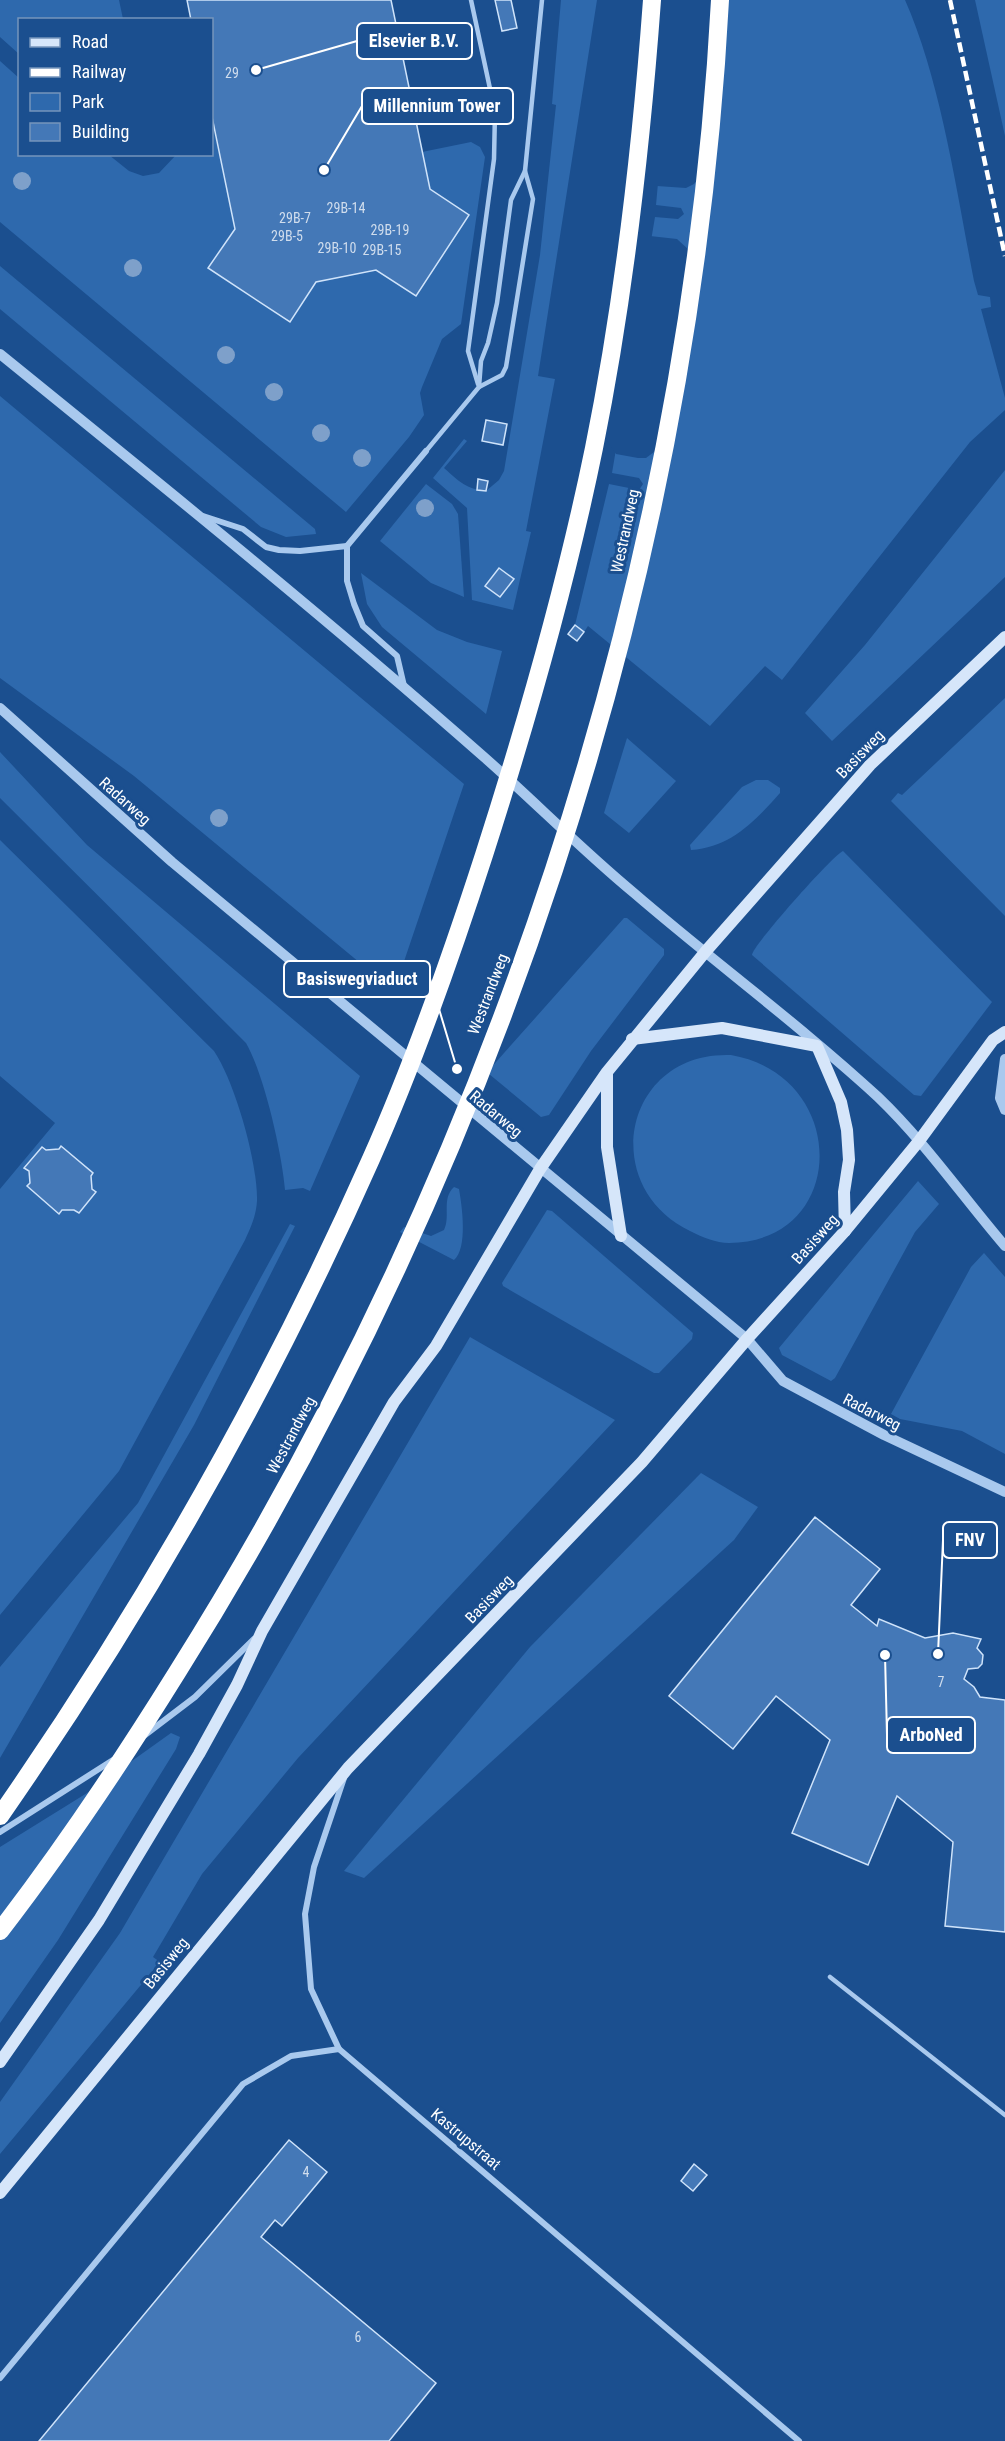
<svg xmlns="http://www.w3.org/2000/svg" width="1005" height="2441" font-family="'Roboto Condensed',sans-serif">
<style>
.green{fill:#2e69ad}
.pier{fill:#1b4f8f}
.building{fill:#4478b7;stroke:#cfe3fa;stroke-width:1.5}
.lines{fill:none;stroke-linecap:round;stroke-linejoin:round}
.service{stroke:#a9c9ee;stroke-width:4.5}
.minor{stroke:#a9c9ee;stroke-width:6}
.tertiary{stroke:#a9c9ee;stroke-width:10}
.secondary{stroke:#d6e6fa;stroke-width:12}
.rail{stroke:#fff;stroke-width:4.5;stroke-dasharray:10 4.5;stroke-linecap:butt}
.motorway-bridge{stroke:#fff;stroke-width:18}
.tree{fill:#7ea0ca}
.labels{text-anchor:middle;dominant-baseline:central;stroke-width:6;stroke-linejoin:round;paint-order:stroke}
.number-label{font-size:14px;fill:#d0dded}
.street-label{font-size:16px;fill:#fff;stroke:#1b4f8f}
.leader{fill:none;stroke:#fff;stroke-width:2}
.callout-dot{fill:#fff;stroke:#1b4f8f;stroke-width:2}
.callout{fill:#1b4f8f;stroke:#fff;stroke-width:2}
.callout-label{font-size:18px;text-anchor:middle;font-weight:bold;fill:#fff}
</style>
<rect width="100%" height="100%" fill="#1b4f8f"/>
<!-- green -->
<g class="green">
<path d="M0,0H119L123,19L20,20L19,54L0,37Z"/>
<path d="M561,0H597L538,376L555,379L526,531L531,532L513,610L472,600L467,508L433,478L464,439L467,441L444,468C460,482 466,489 486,491L499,480L504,471L540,255L556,105L552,104Z"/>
<path d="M712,0H905C941,81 957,194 974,281L978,295L990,297L991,307L981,309L1005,398V410L970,442L782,680L765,666L710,726L588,626L584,632L575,625L609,484L639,490L643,484L639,478L612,473L655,217L678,219L684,214L681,208L656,205L658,183Z"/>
<path d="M975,0H1005V136Z"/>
<path d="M0,61L19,78L20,154L109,155L129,171L143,176L159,173L176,155L212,154L213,125L235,229L208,268L289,322L316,282L376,270L416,296L469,215L430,189L422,152L471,142L480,147L485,157L461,324L442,339L422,387L420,393L424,415L409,437L346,512L0,222Z"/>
<path d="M0,266L315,529L316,534L286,537L261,527L0,309Z"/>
<path d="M0,396L464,784L394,991L134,776L0,678Z"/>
<path d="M1005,470V577L832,741L805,713L865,645Z"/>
<path d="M426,484L452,504L458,514L464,597L431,583L380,541Z"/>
<path d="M361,573L437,630L467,642L502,651L486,714L382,627L367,604Z"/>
<path d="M1005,698V916L891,801L898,793L902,795Z"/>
<path d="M627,738L676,781L629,833L604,813Z"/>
<path d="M0,752L87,845L360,1076L310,1191L303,1188L285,1190C282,1153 264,1074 246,1043L0,798Z"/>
<path d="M756,780H768L780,788V793C755,821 731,847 691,850L690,845L742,787Z"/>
<path d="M0,840L214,1051C235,1082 258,1163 257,1201C256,1216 251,1227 245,1240L119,1471L0,1615V1189L55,1123L0,1076Z"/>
<path d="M843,851L992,1002L921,1096L914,1095L752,955C752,946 833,855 843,851Z"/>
<path d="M624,918H627L664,949V955L591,1051L549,1115L541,1117L489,1074V1070Z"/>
<path d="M731,1055C850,1076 849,1242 729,1243C716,1243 702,1237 690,1231C597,1186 624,1051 731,1055Z"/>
<path d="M918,1181L939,1204L915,1232L835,1378L831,1381L782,1355L779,1348Z"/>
<path d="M454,1187L459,1189C462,1206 468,1248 454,1260L400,1232L404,1227L431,1236L444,1230C451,1216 441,1199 454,1187Z"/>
<path d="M547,1210L552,1211L693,1333L692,1339L659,1373H654L503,1286L502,1283Z"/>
<path d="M290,1224L295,1226L194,1425L0,1758V1667L138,1503Z"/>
<path d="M984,1253L1005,1277V1454L962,1431L900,1419L891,1414L971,1267Z"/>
<path d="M470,1337L615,1420L298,1758L202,1874L153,1957L160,1962L0,2154V2102L120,1933Z"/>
<path d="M701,1473L758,1507L734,1540L364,1878L344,1871L530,1647Z"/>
<path d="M171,1733L180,1737L176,1749L58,1940L0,2023V1847L87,1793Z"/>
</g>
<!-- pier -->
<g class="pier">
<path d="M658,0H715L699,178L694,184L686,188L657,186L649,180L643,168Z"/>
<path d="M650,236L677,239L689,250L658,449L646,458H638L616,454L604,436L632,259L640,245Z"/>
</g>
<!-- building -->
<g class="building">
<path d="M187,0H391L430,189L469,215L416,296L376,270L316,282L290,322L208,268L235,229L212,117V20H191Z"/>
<path d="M495,0H511L517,28L502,31Z"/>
<path d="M486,420L507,424L503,445L482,441Z"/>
<path d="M478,479L488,481L486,491L477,490Z"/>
<path d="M499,568L514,579L500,597L485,586Z"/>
<path d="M575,625L584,632L577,641L568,634Z"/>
<path d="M61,1146L93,1173L91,1176L92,1189L96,1192L79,1213L74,1210H62L59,1214L27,1186L30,1183L29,1171L24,1168L42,1147L46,1150L59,1149Z"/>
<path d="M815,1517L880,1569L851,1605L877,1626L879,1619L925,1638L953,1633L981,1639L977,1648L983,1655L982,1664L978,1668L968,1669L964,1679L974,1687L980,1697L1005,1700V1932L945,1926L953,1842L897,1796L868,1865L792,1833L830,1740L776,1696L733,1749L669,1696Z"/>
<path d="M289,2140L327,2172L282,2226L275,2220L261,2237L436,2383L389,2441H39Z"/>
<path d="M694,2164L707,2175L693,2191L681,2181Z"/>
</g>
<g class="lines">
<!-- service -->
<g class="service">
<path d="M471,0L495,112L494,159L468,351L478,384"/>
<path d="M479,387L481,361L488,343L497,303L511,200L525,171L542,0"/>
<path d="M426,451L479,387L502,375L506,367L533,199L525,171"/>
<path d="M830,1977L1005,2115"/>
</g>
<!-- minor -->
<g class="minor">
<path d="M203,516L243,529L266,547L279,550L300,551L347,546"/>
<path d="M347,546V581L354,604L363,626L397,656L404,686"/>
<path d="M347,546L426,451"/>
<path d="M145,1735L195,1697L254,1639"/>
<path d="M344,1778L314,1867L305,1914L311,1989L339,2049L799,2441"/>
<path d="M0,1832L113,1760"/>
<path d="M0,2378L243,2084L291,2056L339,2049"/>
</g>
<!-- tertiary -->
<g class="tertiary">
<path d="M0,354C163,486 326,618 484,757C534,801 582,850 634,893C714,962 800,1025 878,1097C925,1142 963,1197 1005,1246"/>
<path d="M0,708L172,862L747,1339L783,1381L884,1435L1005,1492"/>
<path d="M1005,1059L1000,1098L1005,1110"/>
</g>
<!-- secondary -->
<g class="secondary">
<path d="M632,1039L722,1028L817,1046L841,1102L847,1130L849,1160L844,1192L845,1231"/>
<path d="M607,1073V1147L621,1236"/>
<path d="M0,2062L99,1920L199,1754L237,1685L262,1631L394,1402L436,1346L540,1169L607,1072L706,951L870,765L1005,637"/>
<path d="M0,2193L348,1768L642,1462L747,1339L845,1231L919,1141L993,1040L1005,1032"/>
</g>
<!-- rail -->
<path class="rail" d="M950,0L1005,256"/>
<!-- motorway-bridge -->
<g class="motorway-bridge">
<path d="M0,1816C144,1609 269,1389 371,1159C415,1060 451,957 484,855C527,721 566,585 594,448C624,300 641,150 652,0"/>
<path d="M0,1931C64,1848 122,1761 178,1671C489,1176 689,586 720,0"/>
</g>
</g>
<!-- trees -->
<g class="tree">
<circle cx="22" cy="181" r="9"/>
<circle cx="133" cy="268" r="9"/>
<circle cx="226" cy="355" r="9"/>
<circle cx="274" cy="392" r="9"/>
<circle cx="321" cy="433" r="9"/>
<circle cx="362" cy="458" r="9"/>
<circle cx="425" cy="508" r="9"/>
<circle cx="219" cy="818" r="9"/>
</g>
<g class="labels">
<!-- number labels -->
<g class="number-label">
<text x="232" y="73">29</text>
<text x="346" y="208">29B-14</text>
<text x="295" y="218">29B-7</text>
<text x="390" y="230">29B-19</text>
<text x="287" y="236">29B-5</text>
<text x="337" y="248">29B-10</text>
<text x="382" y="250">29B-15</text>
<text x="941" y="1682">7</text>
<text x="306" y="2172">4</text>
<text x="358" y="2337">6</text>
</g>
<!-- street labels -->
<g class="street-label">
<text transform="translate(625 531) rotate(-78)">Westrandweg</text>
<text transform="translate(860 754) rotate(-46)">Basisweg</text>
<text transform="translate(125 801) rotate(42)">Radarweg</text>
<text transform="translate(488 994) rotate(-69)">Westrandweg</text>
<text transform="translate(496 1114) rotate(40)">Radarweg</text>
<text transform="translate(815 1239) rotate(-48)">Basisweg</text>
<text transform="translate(872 1412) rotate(27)">Radarweg</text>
<text transform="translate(291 1435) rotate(-62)">Westrandweg</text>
<text transform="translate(489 1599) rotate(-46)">Basisweg</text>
<text transform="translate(166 1963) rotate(-51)">Basisweg</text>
<text transform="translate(466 2139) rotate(40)">Kastrupstraat</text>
</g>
</g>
<!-- callouts -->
<path class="leader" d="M256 70L357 41M324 170L362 106M457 1069L430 979M938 1654L943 1540M885 1655L887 1735"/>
<g class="callout-dot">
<circle cx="256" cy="70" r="6"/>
<circle cx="324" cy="170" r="6"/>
<circle cx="457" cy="1069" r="6"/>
<circle cx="938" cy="1654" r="6"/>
<circle cx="885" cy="1655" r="6"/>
</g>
<g class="callout">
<rect x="357" y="23" width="115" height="36" rx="6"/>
<rect x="362" y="88" width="151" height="36" rx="6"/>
<rect x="284" y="961" width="146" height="36" rx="6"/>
<rect x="943" y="1522" width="54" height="36" rx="6"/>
<rect x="887" y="1717" width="88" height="36" rx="6"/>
</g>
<g class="callout-label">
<text x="414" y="47">Elsevier B.V.</text>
<text x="437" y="112">Millennium Tower</text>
<text x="357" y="985">Basiswegviaduct</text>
<text x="970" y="1546">FNV</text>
<text x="931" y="1741">ArboNed</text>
</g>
<!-- legend -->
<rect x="18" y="18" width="195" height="138" fill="#1b4f8f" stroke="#7695bc" stroke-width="1.5"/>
<rect x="30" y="38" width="30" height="9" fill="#d6e6fa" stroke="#7695bc" stroke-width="1.5"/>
<text x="72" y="48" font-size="18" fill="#ffffff">Road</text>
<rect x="30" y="68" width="30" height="9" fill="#ffffff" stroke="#7695bc" stroke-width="1.5"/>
<text x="72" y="78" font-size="18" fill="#ffffff">Railway</text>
<rect x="30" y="93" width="30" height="18" fill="#2e69ad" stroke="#7695bc" stroke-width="1.5"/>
<text x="72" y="108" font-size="18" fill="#ffffff">Park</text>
<rect x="30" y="123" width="30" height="18" fill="#4478b7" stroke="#7695bc" stroke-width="1.5"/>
<text x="72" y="138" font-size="18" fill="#ffffff">Building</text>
</svg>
